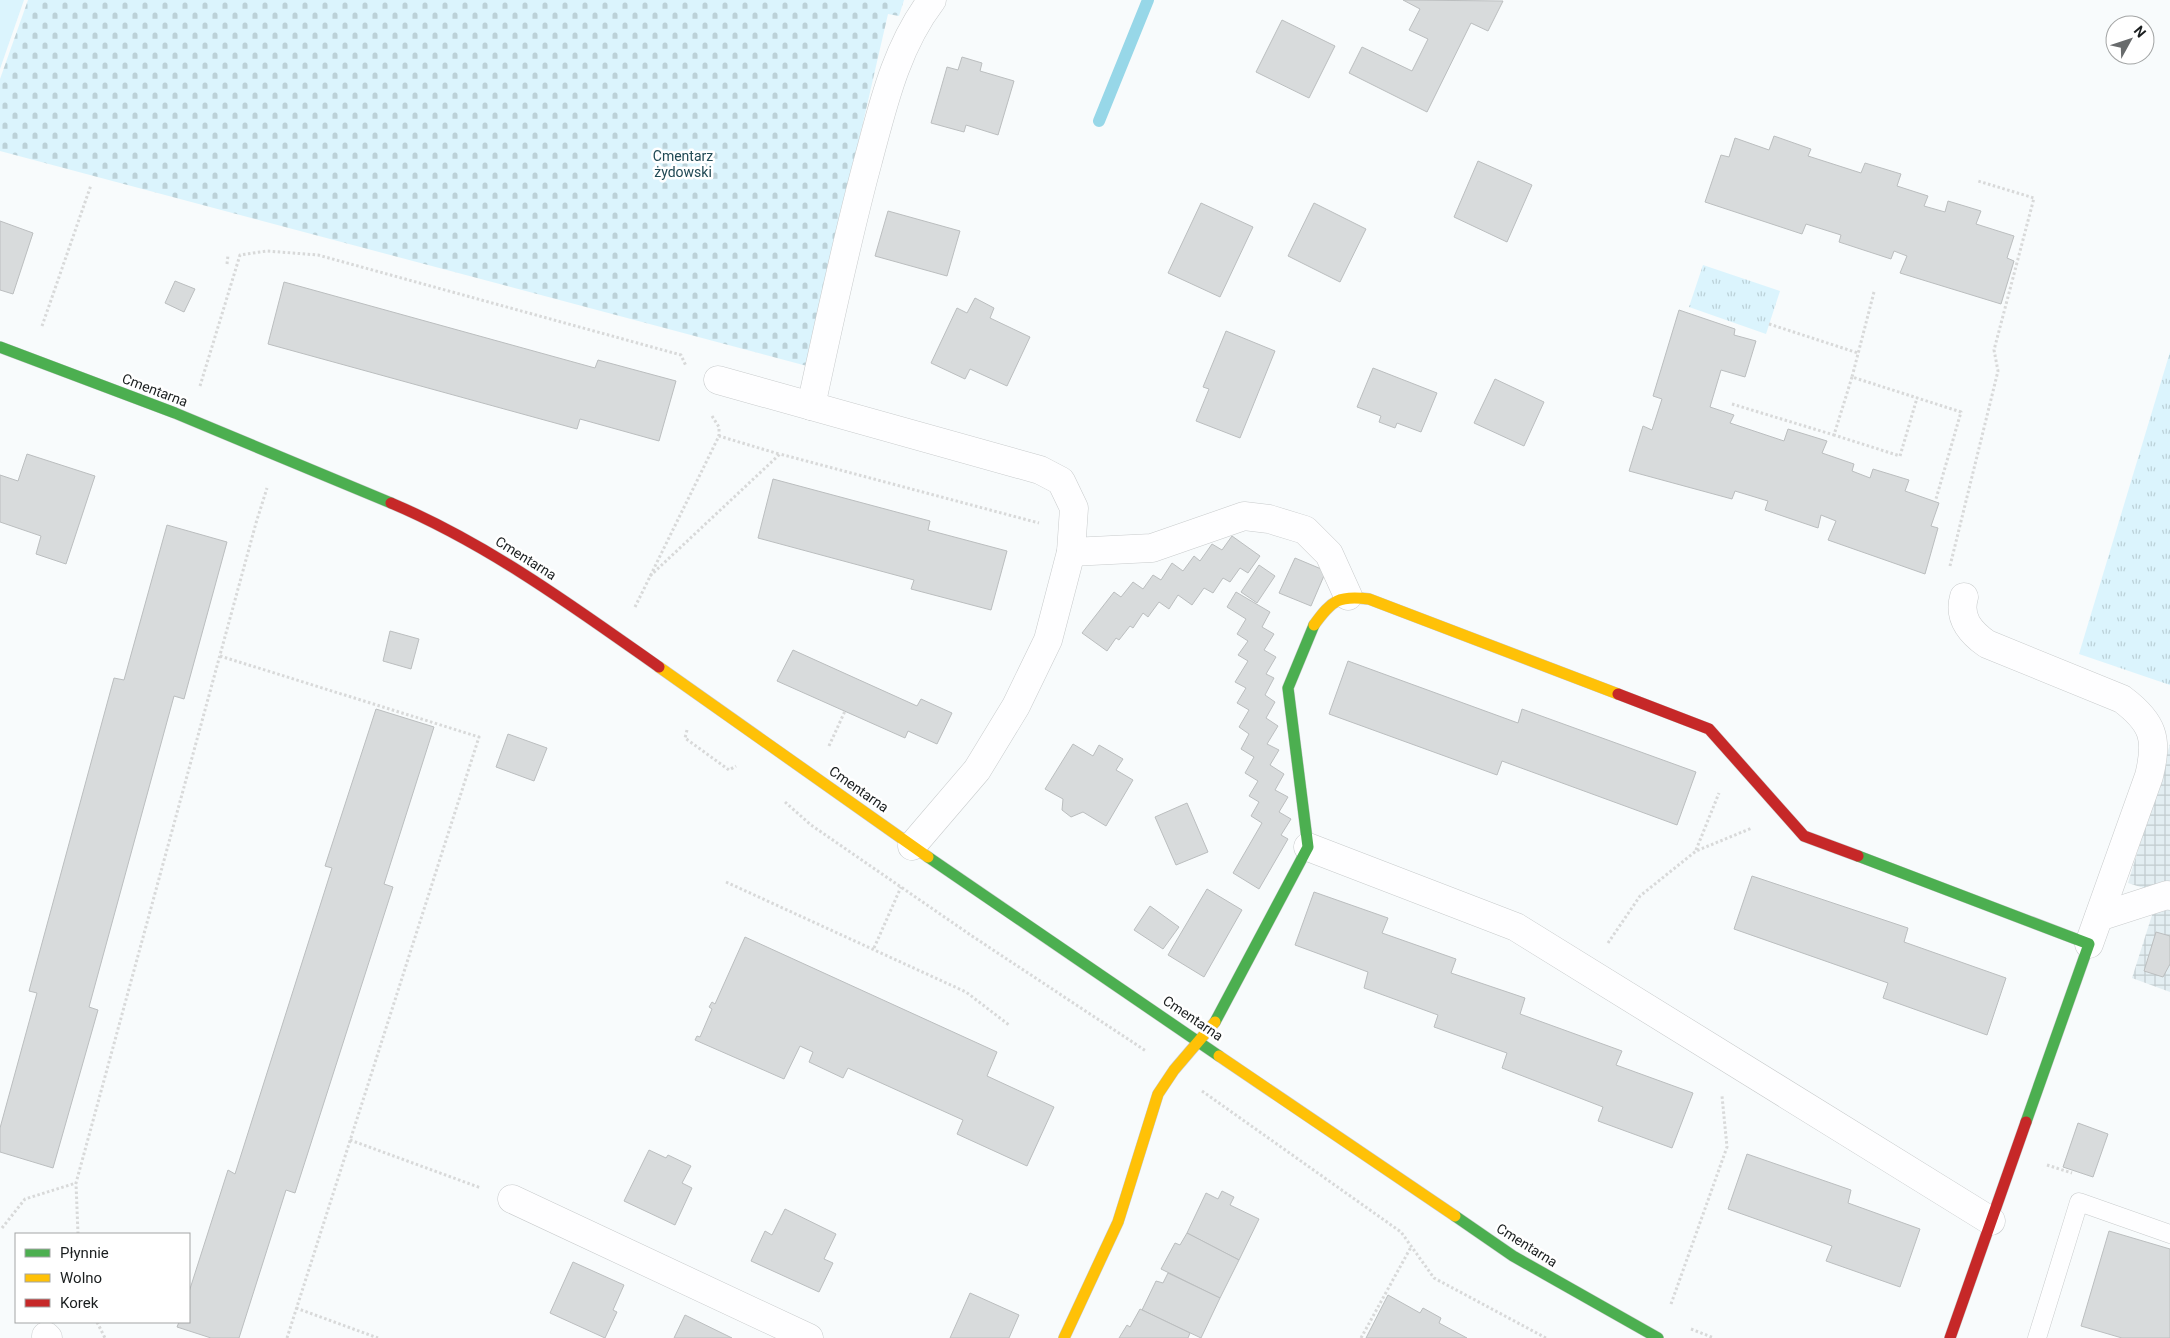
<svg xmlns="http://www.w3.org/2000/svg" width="2170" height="1338" font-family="Roboto,sans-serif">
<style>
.industrial{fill:url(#industrial-grid)}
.grass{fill:url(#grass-tufts)}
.cemetery{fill:url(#cemetery-stones)}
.garden{fill:#dbf4fd}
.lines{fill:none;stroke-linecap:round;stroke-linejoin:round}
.stream{stroke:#97d7e8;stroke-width:12}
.building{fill:#d8dbdc;stroke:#bbbebf}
.lane-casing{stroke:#c8cbcc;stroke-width:19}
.street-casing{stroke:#c8cbcc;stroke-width:29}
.fast-casing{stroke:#c8cbcc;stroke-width:12}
.slow-casing{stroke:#c8cbcc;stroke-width:12}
.jam-casing{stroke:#c8cbcc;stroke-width:12}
.path{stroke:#d8d9d9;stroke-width:3;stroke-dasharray:2.5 2.5;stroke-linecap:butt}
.lane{stroke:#fefeff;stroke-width:18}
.street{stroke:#fefeff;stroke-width:28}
.fast{stroke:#4caf50;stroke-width:11}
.slow{stroke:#ffc107;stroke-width:11}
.jam{stroke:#c62828;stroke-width:11}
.labels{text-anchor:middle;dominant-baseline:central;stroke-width:5;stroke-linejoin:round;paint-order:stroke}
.park-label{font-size:14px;fill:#204954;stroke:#fff}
.street-label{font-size:14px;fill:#1a1e1f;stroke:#fff}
</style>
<defs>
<pattern id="industrial-grid" width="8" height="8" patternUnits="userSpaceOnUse" patternTransform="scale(1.25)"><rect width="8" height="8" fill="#e3eef2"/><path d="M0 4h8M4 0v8" fill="none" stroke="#c2cccf"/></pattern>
<pattern id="grass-tufts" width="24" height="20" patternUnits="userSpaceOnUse" patternTransform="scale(1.25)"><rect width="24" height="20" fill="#dbf4fd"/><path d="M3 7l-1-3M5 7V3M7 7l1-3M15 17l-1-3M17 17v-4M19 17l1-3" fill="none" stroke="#bbd1d8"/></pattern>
<pattern id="cemetery-stones" width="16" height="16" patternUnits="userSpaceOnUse" patternTransform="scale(1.25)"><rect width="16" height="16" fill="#dbf4fd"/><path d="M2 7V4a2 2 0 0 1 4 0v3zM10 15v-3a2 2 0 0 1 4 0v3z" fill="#bbd1d8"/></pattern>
</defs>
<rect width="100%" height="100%" fill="#f8fbfc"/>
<!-- industrial -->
<path class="industrial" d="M2170,744V992L2132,978L2159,893L2128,883Z"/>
<!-- grass -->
<g class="grass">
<path d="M1703,265L1780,291L1766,334L1689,307Z"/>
<path d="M2170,352V685L2079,654Z"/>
</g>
<!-- cemetery -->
<path class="cemetery" d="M28,0H904L899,16L888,14L807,366L0,151V79Z"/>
<!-- garden -->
<path class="garden" d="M0,0H24L0,69Z"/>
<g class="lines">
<!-- stream -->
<path class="stream" d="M1099,121L1148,0"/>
</g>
<!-- building -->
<g class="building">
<path d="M1403,0L1503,1L1488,31L1471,23L1427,112L1349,73L1362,47L1412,71L1428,39L1409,30L1420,9Z"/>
<path d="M1282,20L1335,46L1309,98L1256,72Z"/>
<path d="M962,57L982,63L980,71L1014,81L998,135L966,125L964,132L931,123L947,67L958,70Z"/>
<path d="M1774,136L1811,149L1808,156L1861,173L1865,163L1901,174L1897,186L1928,196L1924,206L1945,212L1948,201L1981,211L1976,224L2014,236L2007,258L2014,261L2001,304L1900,273L1907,256L1894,251L1891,259L1839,242L1841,235L1806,224L1802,234L1705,202L1721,155L1729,157L1735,138L1769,150Z"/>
<path d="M1478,161L1532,185L1507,242L1454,217Z"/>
<path d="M1201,203L1253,227L1220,297L1168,273Z"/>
<path d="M1314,203L1366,229L1340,282L1288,256Z"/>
<path d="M888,211L960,231L947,276L875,256Z"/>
<path d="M0,221L33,233L13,294L0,290Z"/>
<path d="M175,281L195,289L184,312L165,303Z"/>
<path d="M284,282L595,368L598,360L676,381L659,441L580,419L577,429L268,344Z"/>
<path d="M975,298L994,308L990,318L1030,337L1007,386L970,369L965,379L931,363L957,308L967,313Z"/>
<path d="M1679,310L1735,329L1734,335L1756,341L1745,377L1721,370L1710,407L1734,415L1730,423L1784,441L1788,429L1827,441L1822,453L1854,464L1852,471L1870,478L1873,469L1909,480L1905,491L1939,503L1931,526L1938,528L1925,574L1828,540L1836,521L1821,515L1818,528L1765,510L1768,501L1735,491L1732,499L1629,471L1643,426L1652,430L1662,399L1653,396Z"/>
<path d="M1226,331L1275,351L1240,438L1196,421L1209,389L1203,387Z"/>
<path d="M1373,368L1437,393L1421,432L1397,423L1395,428L1379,422L1381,416L1357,407Z"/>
<path d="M1495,379L1544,402L1524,446L1474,423Z"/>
<path d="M27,454L95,476L66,564L36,554L41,536L0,522V475L18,481Z"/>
<path d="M773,479L930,521L928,530L1007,551L991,610L911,589L914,580L758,538Z"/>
<path d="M167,525L227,542L184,699L174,696L89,1007L98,1010L53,1168L0,1152V1128L37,993L29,991L114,678L124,680Z"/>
<path d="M1232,536L1260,556L1248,573L1240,568L1230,582L1223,578L1213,593L1204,588L1192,605L1178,595L1169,609L1159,602L1148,617L1143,613L1133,628L1130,626L1119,640L1116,638L1107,651L1082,633L1114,592L1121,597L1133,582L1143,589L1153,575L1161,580L1172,563L1183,571L1194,556L1200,561L1212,544L1222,550Z"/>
<path d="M1295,558L1326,571L1311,606L1279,593Z"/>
<path d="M1259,565L1275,576L1257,603L1241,592Z"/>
<path d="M1236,592L1270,612L1262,627L1274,634L1264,650L1276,657L1266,674L1274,678L1265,695L1275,702L1266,718L1278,726L1267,744L1279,750L1270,765L1284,774L1275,790L1288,797L1279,812L1291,819L1281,835L1288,839L1259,889L1233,873L1262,823L1251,816L1259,802L1249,796L1258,781L1245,773L1254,757L1241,749L1249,734L1239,727L1249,710L1237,703L1246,688L1235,682L1248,661L1238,655L1248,641L1237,634L1246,619L1227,607Z"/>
<path d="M390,631L419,639L411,669L383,661Z"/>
<path d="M793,650L917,706L921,699L952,713L937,744L908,731L905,738L777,681Z"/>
<path d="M1348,661L1518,723L1522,709L1696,772L1677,825L1502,761L1497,775L1329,714Z"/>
<path d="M376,709L434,727L384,884L393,887L295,1193L286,1190L239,1338H211L177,1327L179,1322H189V1292L228,1170L235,1174L332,868L325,866Z"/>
<path d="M508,734L547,748L534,781L496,767Z"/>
<path d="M1073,744L1093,756L1099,745L1123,759L1116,770L1133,780L1106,826L1083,812L1071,817L1062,810L1063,799L1045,789Z"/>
<path d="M1187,803L1208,852L1176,865L1155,817Z"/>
<path d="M1752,876L1908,928L1904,942L2006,978L1987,1035L1883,998L1888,983L1734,929Z"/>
<path d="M1207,889L1242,910L1204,977L1168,955Z"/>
<path d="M1314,892L1388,918L1382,933L1456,959L1451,973L1525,998L1520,1014L1622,1051L1616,1065L1693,1093L1672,1148L1598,1121L1603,1107L1502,1068L1507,1053L1434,1027L1438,1015L1364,988L1368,972L1295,945Z"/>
<path d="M1150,906L1179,927L1163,949L1134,930Z"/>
<path d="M2156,932L2170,936V964L2163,977L2144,971Z"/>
<path d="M745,937L997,1052L987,1076L1054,1107L1027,1166L957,1134L963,1120L848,1068L843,1078L809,1062L813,1052L800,1046L784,1079L695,1040L697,1036L700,1037L712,1009L709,1007L712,1002L715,1004Z"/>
<path d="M2078,1123L2108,1134L2093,1177L2063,1167Z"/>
<path d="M649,1150L666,1158L668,1155L691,1166L682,1183L692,1188L675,1225L624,1201Z"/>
<path d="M1747,1154L1851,1190L1848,1203L1920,1229L1900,1287L1826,1261L1832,1246L1728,1209Z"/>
<path d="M1222,1191L1234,1197L1230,1205L1259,1219L1239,1260L1187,1233L1206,1193L1218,1199Z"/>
<path d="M785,1209L836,1234L824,1259L833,1263L819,1292L751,1261L765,1231L772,1235Z"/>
<path d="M2109,1231L2170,1249V1338H2122L2081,1326Z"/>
<path d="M1187,1233L1239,1260L1220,1298L1161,1269L1175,1243L1180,1245Z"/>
<path d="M573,1262L624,1285L613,1310L617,1312L605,1338L550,1313Z"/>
<path d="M1168,1273L1220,1298L1201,1338L1142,1310L1156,1281L1163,1283Z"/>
<path d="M970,1293L1019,1315L1009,1338H950Z"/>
<path d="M1388,1295L1420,1313L1423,1308L1441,1318L1439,1323L1467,1338H1366Z"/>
<path d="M1140,1309L1190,1333L1188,1338H1119L1127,1325L1130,1327Z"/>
<path d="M685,1315L732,1338H674Z"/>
</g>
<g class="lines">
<!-- lane casing -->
<g class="lane-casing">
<path id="lane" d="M2037,1338L2079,1202L2170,1234"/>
</g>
<!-- street casing -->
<g class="street-casing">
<g id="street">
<path d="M718,380L1040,470L1061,481L1074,508L1071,552L1048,640L1016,706L977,770L912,846"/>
<path d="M811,406C829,324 846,242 868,161C883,105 896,47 932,0"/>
<path d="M1071,552L1152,548L1244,516L1269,519L1305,530L1329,554L1348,596"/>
<path d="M1964,597C1958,618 1970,632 1987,644L2122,699C2154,723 2158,739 2149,776L2089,944"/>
<path d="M1308,847L1516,927L1991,1221"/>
<path d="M2099,917L2167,895L2170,896"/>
<path d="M512,1199L809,1338"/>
<path d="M46,1336L48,1338"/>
</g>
</g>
<!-- fast casing -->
<g class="fast-casing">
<g id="fast">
<path d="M0,347L175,413L391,503"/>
<path d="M1858,856L2089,944L2026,1122"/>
<path d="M928,857L1219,1056"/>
<path d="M1215,1022L1308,847L1288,688L1314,625"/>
<path d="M1455,1216L1513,1256L1658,1338"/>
</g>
</g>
<!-- slow casing -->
<g class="slow-casing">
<g id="slow">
<path d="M1314,625C1332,600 1339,595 1369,599L1618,694"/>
<path d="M659,667L928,857"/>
<path d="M1219,1056L1455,1216"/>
<path d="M1064,1338L1118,1222L1158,1094L1174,1070L1215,1022"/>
</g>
</g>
<!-- jam casing -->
<g class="jam-casing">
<g id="jam">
<path d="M391,503C488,544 574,607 659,667"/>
<path d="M1618,694L1709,729L1804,836L1858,856"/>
<path d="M1950,1338L2026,1122"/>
</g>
</g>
<!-- path -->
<g class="path">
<path d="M227,264L228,255"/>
<path d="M1874,292L1852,377L1961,412L1936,499"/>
<path d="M1769,324L1858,353"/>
<path d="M42,326L91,185"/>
<path d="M1852,377L1834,435L1900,456L1917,398"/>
<path d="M200,386L240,255L267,251L318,255L681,355L686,366"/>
<path d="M1732,404L1834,435"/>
<path d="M712,416L719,427V436"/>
<path d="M1950,566L1998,371L1994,350L2034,198L1978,181"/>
<path d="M650,576L780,454L1039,523"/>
<path d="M635,607L719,436L779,454"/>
<path d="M220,656L479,737L287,1338"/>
<path d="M687,730L685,738L729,770L736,766"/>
<path d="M829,746L845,711"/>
<path d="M785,802L811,825L972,936L1146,1051"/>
<path d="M1696,850L1719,793"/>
<path d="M726,882L966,992L1009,1025"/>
<path d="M1608,943L1640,896L1696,851L1752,828"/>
<path d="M874,948L901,887"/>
<path d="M1202,1091L1401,1232L1434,1278L1546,1338"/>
<path d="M350,1140L481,1188"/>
<path d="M2047,1165L2072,1173"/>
<path d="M2,1228L25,1199L76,1183"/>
<path d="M78,1234L76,1183L256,523L267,488"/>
<path d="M1671,1304L1727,1147L1722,1096"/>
<path d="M296,1308L378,1338"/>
<path d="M97,1322L105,1338"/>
<path d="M1691,1329L1714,1338"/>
<path d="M1361,1338L1411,1247"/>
</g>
<!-- lane -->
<use href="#lane" class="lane"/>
<!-- street -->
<use href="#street" class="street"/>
<!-- fast -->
<use href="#fast" class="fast"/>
<!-- slow -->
<use href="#slow" class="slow"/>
<!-- jam -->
<use href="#jam" class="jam"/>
</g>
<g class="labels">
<!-- park labels -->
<g class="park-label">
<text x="683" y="156">Cmentarz<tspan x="683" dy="16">żydowski</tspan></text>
</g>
<!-- street labels -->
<g class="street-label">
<text transform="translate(155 390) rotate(21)">Cmentarna</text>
<text transform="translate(526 558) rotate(32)">Cmentarna</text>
<text transform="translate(859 789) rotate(35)">Cmentarna</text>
<text transform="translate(1193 1018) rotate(34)">Cmentarna</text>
<text transform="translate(1527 1245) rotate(32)">Cmentarna</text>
</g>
</g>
<!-- legend -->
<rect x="15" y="1233" width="175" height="90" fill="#ffffff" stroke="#a3a5a5"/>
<rect x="25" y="1249" width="25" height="8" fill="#4caf50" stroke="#a3a5a5"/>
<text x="60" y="1258" font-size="15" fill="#1a1e1f">Płynnie</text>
<rect x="25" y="1274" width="25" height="8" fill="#ffc107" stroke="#a3a5a5"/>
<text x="60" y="1283" font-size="15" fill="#1a1e1f">Wolno</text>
<rect x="25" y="1299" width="25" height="8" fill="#c62828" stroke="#a3a5a5"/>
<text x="60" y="1308" font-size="15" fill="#1a1e1f">Korek</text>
<!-- north arrow -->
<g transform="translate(2130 40) rotate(50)"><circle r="24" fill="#ffffff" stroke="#a3a5a5"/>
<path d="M0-4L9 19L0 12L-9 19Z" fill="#686b6c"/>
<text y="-8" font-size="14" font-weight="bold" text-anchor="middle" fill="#1a1e1f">N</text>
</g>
</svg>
